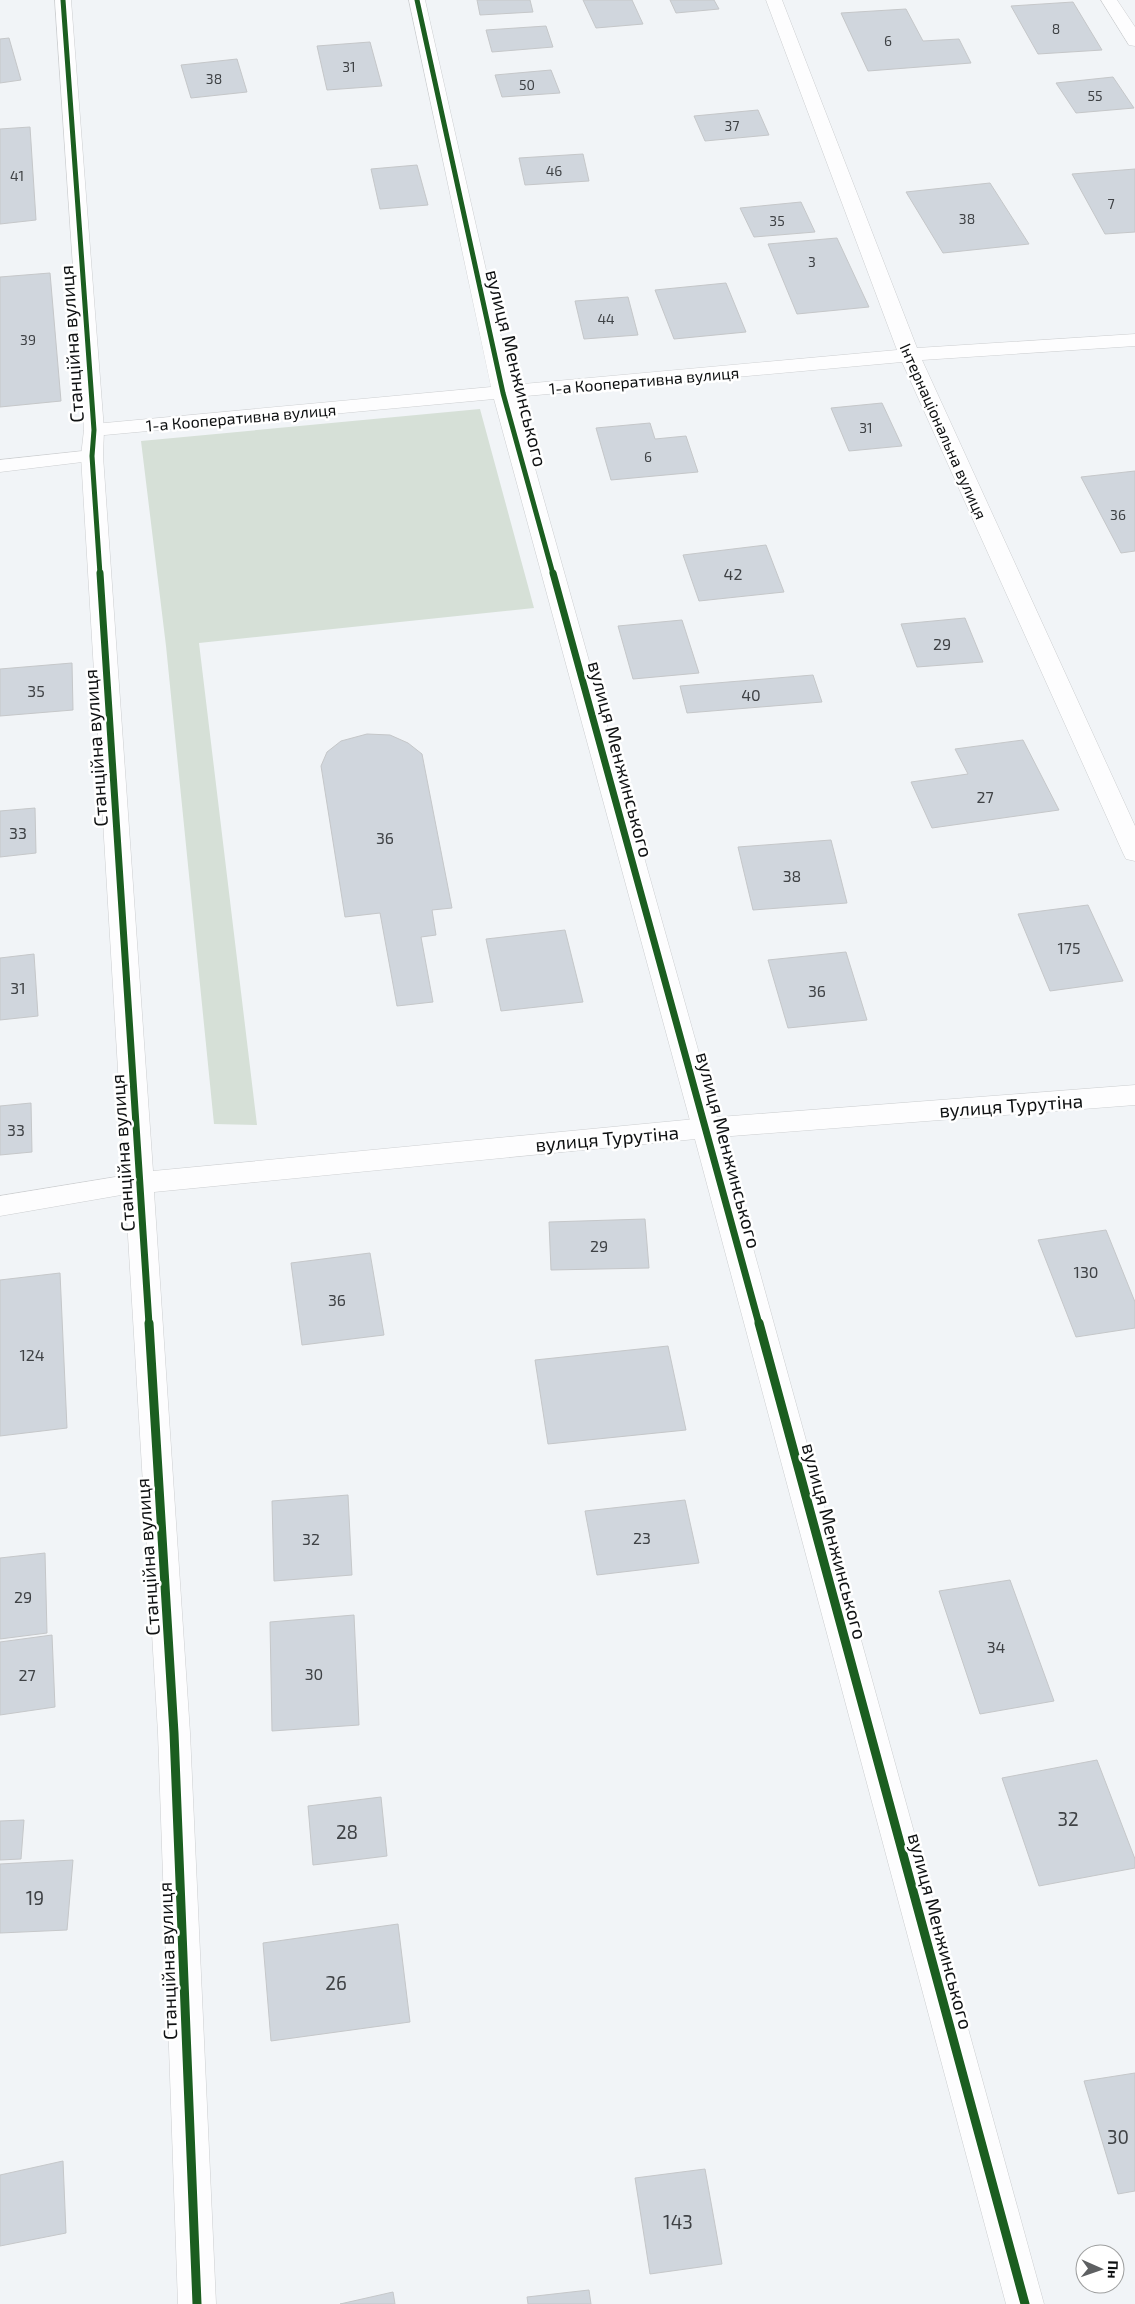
<svg xmlns="http://www.w3.org/2000/svg" width="1135" height="2304" font-family="'Exo 2',sans-serif">
<style>
.green{fill:#d6e0d7}
.building{fill:#d0d6dd;stroke:#c5c7c9}
.lines{fill:none;stroke-linecap:round;stroke-linejoin:round}
.street-casing{stroke:#ccced0;stroke-width:1}
.secondary-casing{stroke:#ccced0;stroke-width:1}
.street{fill:#fdfdfe;fill-rule:evenodd}
.secondary{fill:#fdfdfe;fill-rule:evenodd}
.cycleway-far2-casing{stroke:#fff;stroke-width:8}
.cycleway-far1-casing{stroke:#fff;stroke-width:10}
.cycleway-casing{stroke:#fff;stroke-width:12}
.cycleway-far2{stroke:#1b5e20;stroke-width:5}
.cycleway-far1{stroke:#1b5e20;stroke-width:7}
.cycleway{stroke:#1b5e20;stroke-width:9}
.labels{text-anchor:middle;dominant-baseline:central;stroke-width:5;stroke-linejoin:round;paint-order:stroke}
.far-number-label{font-size:14px;fill:#3f4245}
.far-street-label{font-size:16px;fill:#0f1112;stroke:#fff}
.number-label{font-size:16px;fill:#3f4245}
.street-label{font-size:19px;fill:#0f1112;stroke:#fff}
.near-number-label{font-size:19px;fill:#3f4245}
</style>
<rect width="100%" height="100%" fill="#f1f4f7"/>
<!-- green -->
<path class="green" d="M480,409L534,608L199,643L257,1125L214,1124L166,646L141,441Z"/>
<!-- building -->
<g class="building">
<path d="M477,0H530L533,12L480,15Z"/>
<path d="M583,0H632L643,24L596,28Z"/>
<path d="M670,0H714L719,9L676,13Z"/>
<path d="M1073,2L1102,50L1038,54L1011,6Z"/>
<path d="M906,9L923,41L959,39L971,63L868,71L841,13Z"/>
<path d="M546,26L553,47L492,52L486,30Z"/>
<path d="M9,38L21,80L0,83V39Z"/>
<path d="M370,42L382,86L327,90L317,46Z"/>
<path d="M237,59L247,92L191,98L181,65Z"/>
<path d="M551,70L560,93L502,97L495,75Z"/>
<path d="M1113,77L1134,108L1076,113L1056,83Z"/>
<path d="M758,110L769,135L705,141L694,116Z"/>
<path d="M30,127L36,220L0,224V129Z"/>
<path d="M583,154L589,181L525,185L519,158Z"/>
<path d="M417,165L428,205L380,209L371,169Z"/>
<path d="M1135,169V232L1105,234L1072,174Z"/>
<path d="M990,183L1029,244L943,253L906,192Z"/>
<path d="M801,202L815,232L754,237L740,208Z"/>
<path d="M837,238L869,307L797,314L768,244Z"/>
<path d="M50,273L61,401L0,407V277Z"/>
<path d="M726,283L746,332L674,339L655,290Z"/>
<path d="M628,297L638,335L584,339L575,301Z"/>
<path d="M882,403L902,446L849,451L831,408Z"/>
<path d="M650,423L655,439L686,436L698,472L611,480L596,428Z"/>
<path d="M1135,471V551L1121,553L1081,477Z"/>
<path d="M766,545L784,592L699,601L683,555Z"/>
<path d="M965,618L983,662L917,667L901,624Z"/>
<path d="M682,620L699,673L633,679L618,626Z"/>
<path d="M72,663L73,710L0,716V669Z"/>
<path d="M813,675L822,702L687,713L680,686Z"/>
<path d="M367,734L390,735L408,743L422,754L452,908L432,910L436,935L421,937L433,1002L397,1006L380,913L345,917L321,766L327,752L341,741Z"/>
<path d="M1023,740L1059,810L932,828L911,782L968,774L955,749Z"/>
<path d="M35,808L36,853L0,857V811Z"/>
<path d="M831,840L847,903L753,910L738,847Z"/>
<path d="M1088,905L1123,981L1050,991L1018,914Z"/>
<path d="M565,930L583,1002L501,1011L486,939Z"/>
<path d="M846,952L867,1020L788,1028L768,960Z"/>
<path d="M34,954L38,1016L0,1020V958Z"/>
<path d="M31,1103L32,1152L0,1155V1106Z"/>
<path d="M645,1219L649,1268L551,1270L549,1222Z"/>
<path d="M1106,1230L1135,1302V1328L1076,1337L1038,1240Z"/>
<path d="M370,1253L384,1335L302,1345L291,1263Z"/>
<path d="M60,1273L67,1428L0,1436V1280Z"/>
<path d="M668,1346L686,1430L548,1444L535,1360Z"/>
<path d="M348,1495L352,1575L274,1581L272,1501Z"/>
<path d="M685,1500L699,1563L597,1575L585,1511Z"/>
<path d="M45,1553L47,1633L0,1639V1558Z"/>
<path d="M1010,1580L1054,1701L980,1714L939,1591Z"/>
<path d="M354,1615L359,1725L272,1731L270,1622Z"/>
<path d="M52,1635L55,1707L0,1715V1642Z"/>
<path d="M1097,1760L1135,1859V1868L1039,1886L1002,1778Z"/>
<path d="M381,1797L387,1856L313,1865L308,1806Z"/>
<path d="M24,1820L21,1859L0,1860V1821Z"/>
<path d="M73,1860L67,1930L0,1933V1864Z"/>
<path d="M398,1924L410,2022L271,2041L263,1943Z"/>
<path d="M1135,2073V2191L1118,2194L1084,2081Z"/>
<path d="M63,2161L66,2233L0,2246V2175Z"/>
<path d="M705,2169L722,2264L650,2274L635,2178Z"/>
<path d="M589,2290L591,2304H528L527,2297Z"/>
<path d="M393,2292L395,2304H340Z"/>
</g>
<g class="lines">
<!-- street casing -->
<g class="street-casing">
<g id="street">
<path d="M409,0H425L512,385L897,350L766,0H782L917,348L1135,334V346L922,360L1135,826V861L1126,859L1123,853L902,362L515,397L720,1128L1044,2304H1006L692,1128L494,399L94,436L87,434L84,430L87,426L94,424L491,387Z"/>
<path d="M1101,0H1117L1135,27V46L1129,45Z"/>
<path d="M92,450L99,452L103,456L99,460L0,472V460Z"/>
<path d="M140,1173L150,1176L154,1183L150,1190L0,1216V1196Z"/>
</g>
</g>
<!-- secondary casing -->
<g class="secondary-casing">
<path id="secondary" d="M55,0H71L104,430L103,456L153,1171L706,1118L1135,1085V1105L706,1138L154,1192L190,1733L216,2304H178L158,1733L81,456L84,430Z"/>
</g>
<!-- street -->
<use href="#street" class="street"/>
<!-- secondary -->
<use href="#secondary" class="secondary"/>
<!-- cycleway-far2 casing -->
<g class="cycleway-far2-casing">
<g id="cycleway-far2">
<path d="M63,0L94,430L92,456L100,574"/>
<path d="M417,0L503,393L553,574"/>
</g>
</g>
<!-- cycleway-far1 casing -->
<g class="cycleway-far1-casing">
<g id="cycleway-far1">
<path d="M100,573L149,1324"/>
<path d="M553,573L759,1324"/>
</g>
</g>
<!-- cycleway casing -->
<g class="cycleway-casing">
<g id="cycleway">
<path d="M149,1323L174,1733L197,2304"/>
<path d="M759,1323L1025,2304"/>
</g>
</g>
<!-- cycleway-far2 -->
<use href="#cycleway-far2" class="cycleway-far2"/>
<!-- cycleway-far1 -->
<use href="#cycleway-far1" class="cycleway-far1"/>
<!-- cycleway -->
<use href="#cycleway" class="cycleway"/>
</g>
<g class="labels">
<!-- far-number labels -->
<g class="far-number-label">
<text x="1056" y="28">8</text>
<text x="888" y="40">6</text>
<text x="349" y="66">31</text>
<text x="214" y="78">38</text>
<text x="527" y="84">50</text>
<text x="1095" y="95">55</text>
<text x="732" y="125">37</text>
<text x="554" y="170">46</text>
<text x="17" y="175">41</text>
<text x="1111" y="203">7</text>
<text x="967" y="218">38</text>
<text x="777" y="220">35</text>
<text x="812" y="261">3</text>
<text x="606" y="318">44</text>
<text x="28" y="339">39</text>
<text x="866" y="427">31</text>
<text x="648" y="456">6</text>
<text x="1118" y="514">36</text>
</g>
<!-- far-street labels -->
<g class="far-street-label">
<text transform="translate(644 380) rotate(-5)">1-а Кооперативна вулиця</text>
<text transform="translate(241 417) rotate(-5)">1-а Кооперативна вулиця</text>
<text transform="translate(944 431) rotate(66)">Інтернаціональна вулиця</text>
</g>
<!-- number labels -->
<g class="number-label">
<text x="733" y="573">42</text>
<text x="942" y="643">29</text>
<text x="36" y="690">35</text>
<text x="751" y="694">40</text>
<text x="985" y="796">27</text>
<text x="18" y="832">33</text>
<text x="385" y="837">36</text>
<text x="792" y="875">38</text>
<text x="1069" y="947">175</text>
<text x="18" y="987">31</text>
<text x="817" y="990">36</text>
<text x="16" y="1129">33</text>
<text x="599" y="1245">29</text>
<text x="1086" y="1271">130</text>
<text x="337" y="1299">36</text>
<text x="32" y="1354">124</text>
<text x="642" y="1537">23</text>
<text x="311" y="1538">32</text>
<text x="23" y="1596">29</text>
<text x="996" y="1646">34</text>
<text x="314" y="1673">30</text>
<text x="27" y="1674">27</text>
</g>
<!-- street labels -->
<g class="street-label">
<text transform="translate(71 344) rotate(-94)">Станційна вулиця</text>
<text transform="translate(517 368) rotate(76)">вулиця Менжинського</text>
<text transform="translate(95 748) rotate(-94)">Станційна вулиця</text>
<text transform="translate(621 759) rotate(75)">вулиця Менжинського</text>
<text transform="translate(1011 1105) rotate(-4)">вулиця Турутіна</text>
<text transform="translate(607 1138) rotate(-5)">вулиця Турутіна</text>
<text transform="translate(729 1150) rotate(75)">вулиця Менжинського</text>
<text transform="translate(122 1153) rotate(-94)">Станційна вулиця</text>
<text transform="translate(835 1541) rotate(75)">вулиця Менжинського</text>
<text transform="translate(147 1557) rotate(-94)">Станційна вулиця</text>
<text transform="translate(941 1931) rotate(75)">вулиця Менжинського</text>
<text transform="translate(167 1961) rotate(-92)">Станційна вулиця</text>
</g>
<!-- near-number labels -->
<g class="near-number-label">
<text x="1068" y="1818">32</text>
<text x="347" y="1831">28</text>
<text x="35" y="1897">19</text>
<text x="336" y="1982">26</text>
<text x="1118" y="2136">30</text>
<text x="678" y="2221">143</text>
</g>
</g>
<!-- north arrow -->
<g transform="translate(1100 2269) rotate(92)"><circle r="24" fill="#ffffff" stroke="#9fa0a0"/>
<path d="M0-4L9 19L0 12L-9 19Z" fill="#5e6062"/>
<text y="-8" font-size="14" font-weight="bold" text-anchor="middle" fill="#0f1112">Пн</text>
</g>
</svg>
